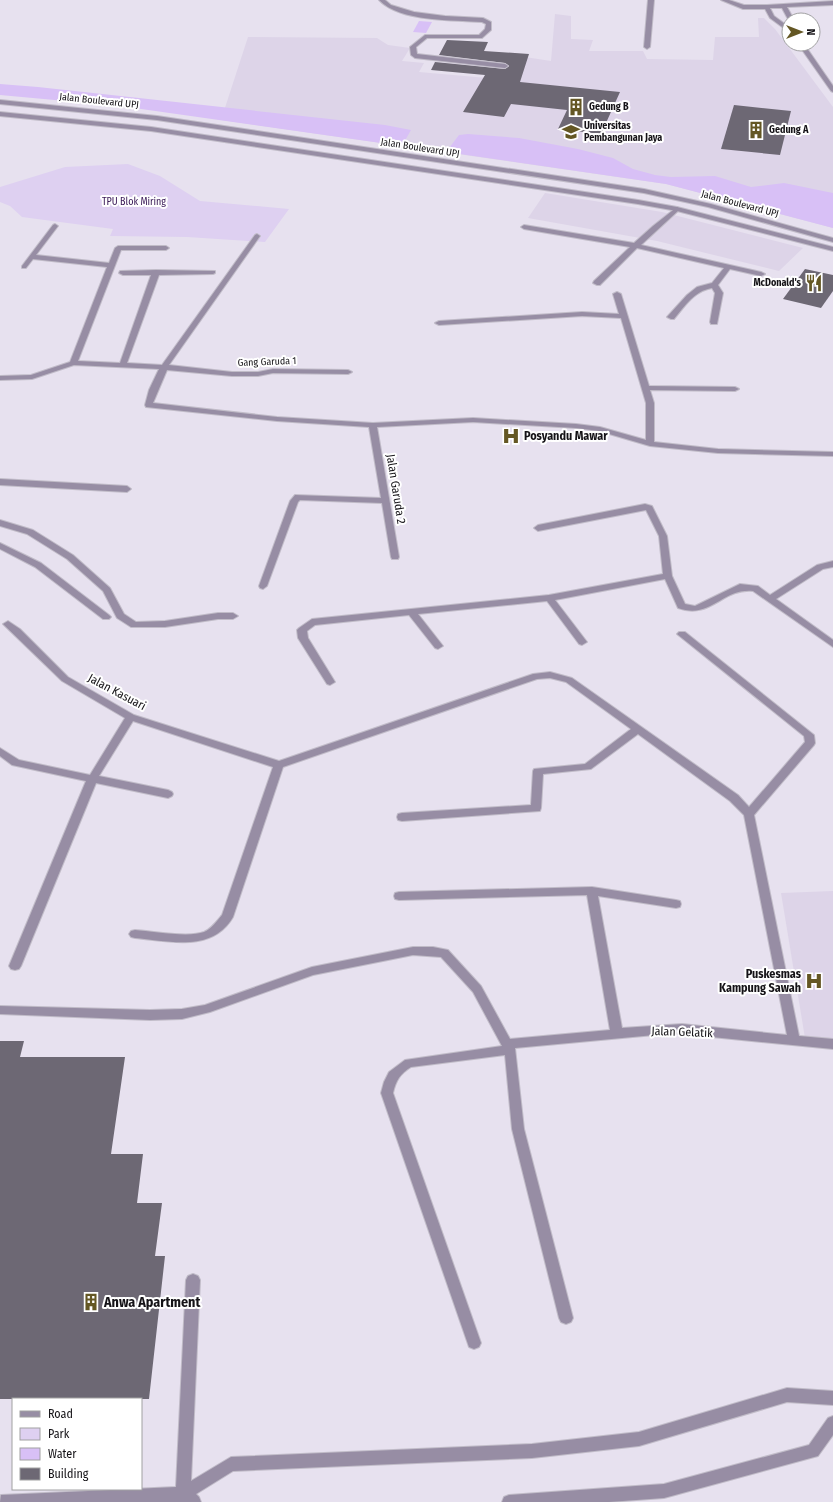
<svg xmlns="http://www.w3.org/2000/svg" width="833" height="1502" font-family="'Fira Sans Condensed',sans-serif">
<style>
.built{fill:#ddd4e8}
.green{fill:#ded0f1}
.water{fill:#d8c0f6}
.building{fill:#6d6874}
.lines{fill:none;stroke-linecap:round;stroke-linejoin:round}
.minor-casing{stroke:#c1bcc8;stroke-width:2}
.tertiary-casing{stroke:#c1bcc8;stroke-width:2}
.minor{fill:#978da4;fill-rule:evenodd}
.tertiary{fill:#978da4;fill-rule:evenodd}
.labels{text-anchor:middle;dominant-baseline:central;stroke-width:4;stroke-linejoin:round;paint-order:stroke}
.far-street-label{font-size:10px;fill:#151317;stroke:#fff}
.far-poi-label{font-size:10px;font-weight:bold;fill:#151317;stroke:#fff;text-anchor:start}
.far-park-label{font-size:10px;fill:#381855;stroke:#fff}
.poi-label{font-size:12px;font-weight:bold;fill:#151317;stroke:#fff;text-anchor:start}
.street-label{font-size:12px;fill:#151317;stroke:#fff}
.near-poi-label{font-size:14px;font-weight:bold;fill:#151317;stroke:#fff;text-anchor:start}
</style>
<rect width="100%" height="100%" fill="#e7e1ef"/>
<!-- built -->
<g class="built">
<path d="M555,14L571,16V39L593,40L589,51H643L647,59L713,60L715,37H759L758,18H764L775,29L833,107V228L666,184L221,120L248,37L377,38L388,45L410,48L402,61L424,63L419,72L511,80L525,57L551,61Z"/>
<path d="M545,193L662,212L803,248L779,271L657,241L528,218Z"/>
<path d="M833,891V1040L805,1038L781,893Z"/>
</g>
<!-- green -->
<path class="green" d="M128,164L160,176L200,201L289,209L265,242L187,237L110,236L113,229L22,217L10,206L0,202V187L65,167Z"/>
<!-- water -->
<g class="water">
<path d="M419,21L432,22L426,33L413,32Z"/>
<path d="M0,84L38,87L385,125L411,130L403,144L395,145L120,106L0,95Z"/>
<path d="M468,134L519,138L578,149L613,158L633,169L655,175L671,177L715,176L751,187L784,183L833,193V228L666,184L446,152L459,135Z"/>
</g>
<!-- building -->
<g class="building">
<path d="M447,40L488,42L484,51L529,54L520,82L620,92L601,134L558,129L567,110L511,104L504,117L463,112L485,75L431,70L435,62L505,69L509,66L505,63L439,55Z"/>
<path d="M734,105L791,111L780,155L721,149Z"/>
<path d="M805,269L833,275V291L821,308L783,299Z"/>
<path d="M0,1041H24L20,1057H125L111,1154H143L137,1203H162L155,1256H165L149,1399H0Z"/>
</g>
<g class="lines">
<!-- minor casing -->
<g class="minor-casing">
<g id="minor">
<path d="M379,0H385L391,5L414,12L445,16L483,18L491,22V30L482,38H427L416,47L417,54L505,64L508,66L505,68L415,58L411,55L410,47L425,35H479L485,29L486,24L482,22C453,20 400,22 379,0Z"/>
<path d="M648,0H654L650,47L647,49L644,47Z"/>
<path d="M721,0H729L744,5H767L770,7L767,9H743Z"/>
<path d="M677,207L680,209L679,210L641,245L761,272L765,274L761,276L730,269L718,285L723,293L717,324H711L710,322L715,293L712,288C694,291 685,306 674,319H671L667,317L687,295L697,287L712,283L724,268L637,248L600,285H597L593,283L594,281L630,247L524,229L521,227L524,225L634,243L653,226Z"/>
<path d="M55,224L58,226L36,255L109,263L115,248L118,246H166L169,248L166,250H121L78,361L120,363L151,275H123L119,273L120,271L156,270L215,271V273L213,274L159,275L127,363L162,365L255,235L257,234L260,236L169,365L232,372H258L273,369L348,370L352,372L348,374L273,373L258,376H232L167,370L153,403L277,417L373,423L473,418L576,424L600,427L646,440V403L621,318L582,316L439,325L435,323L439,321L582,312L619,314L613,294L617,292L621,294L649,386L735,387L739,389L735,391L650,390L654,403V442L718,449L833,452V456L718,453L650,446L599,431L576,428L473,422L377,427L399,557L398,559H392L391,557L382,503L300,500L298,502L267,586L263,589L260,588L259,586L290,501L295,495L381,498L369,427L277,421L146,407L145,405L149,390L159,369L74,365L32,379L0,380V376L31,375L70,362L107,267L33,259L26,268H22V266L53,225Z"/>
<path d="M0,479L127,486L131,489L127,492L0,485Z"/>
<path d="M645,504L652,506L667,536L672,576L685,604L695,606L740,584L758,586L770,595L817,565L833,561V567L823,569L776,599L833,640V647L753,591C722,588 711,620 678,608L665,579L555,600L587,642L582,645L579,644L547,601L418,614L443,646L438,649L435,648L409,615L315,625L307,631L308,638L335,682L330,685L327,684L298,638L297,630L299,628L312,619L549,595L663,574L659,536L646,510L538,531L534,528L538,525Z"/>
<path d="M0,520L33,530L73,555L110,588L124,614L136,622L165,621L218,613H233L238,616L233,619H218L165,627H131L117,618L103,591L67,559L27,534L0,526Z"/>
<path d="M0,543L41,563L109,615L111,617L109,619H103L35,567L0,549Z"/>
<path d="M8,621L20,629L68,677L134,715L279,761L533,674L550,672L572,678L738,795L749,807L805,742L804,736L677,634L679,632H685L814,735L815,743L814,745L754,815L799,1036L833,1039V1049L682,1034H665L515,1048L524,1129L573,1318L571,1322L566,1324L561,1322L559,1318L512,1129L505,1055L411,1067C400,1074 396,1080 393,1093L481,1343L479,1347L474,1349L469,1347L381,1093L384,1082L389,1072L405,1060L502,1046L473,992L441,957L413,955L313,975L210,1012L182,1019L150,1020L0,1014V1006L150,1010L182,1009L205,1005L312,967L413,947H433L448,950L481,986L510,1039L610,1030L587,895L399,900L395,899L394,896L395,893L399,892L592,887L676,900L680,901L681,904L680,907L676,908L598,896L622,1028L682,1024L787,1035L744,815L730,801L638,734L591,769L543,774L541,808L540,811L402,821L398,820L397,817L398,814L402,813L531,805L533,771L534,769L585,764L631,729L566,682L550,678L537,679L283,767L233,917C212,953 169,941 135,938L131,937L129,934L131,931L135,930C152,931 188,938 204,932C211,929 217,921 222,915L273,767L133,721L99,776L168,790L172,792L173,794L172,796L168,798L96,783L21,966L19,969L15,970L11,969L9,966L86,781L12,765L0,756V748L19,760L90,775L125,718L62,681L3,624Z"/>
<path d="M193,1274L198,1276L200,1280L191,1481L231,1457L532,1444L639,1432L787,1388L833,1391V1405L787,1402L639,1446L532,1458L233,1471L196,1494L199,1497L201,1502H0L1,1495L176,1487L186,1280L188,1276Z"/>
<path d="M833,1416V1435L818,1456L664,1498L609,1502H502L504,1497L509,1495L664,1484L809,1445L828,1418Z"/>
</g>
</g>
<!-- tertiary casing -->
<g class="tertiary-casing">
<g id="tertiary">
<path d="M833,1V5L787,7L794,20L789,21L782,8H770L774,16L789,27V32L770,18L764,7L767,5Z"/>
<path d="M798,44H804L833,86V92L831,91Z"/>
<path d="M0,100L157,116L644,189L711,204L833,238V242L708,207L644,193L157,120L0,104Z"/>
<path d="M0,112L151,127L638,200L677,207L833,247V251L677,211L638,204L151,131L0,116Z"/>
</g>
</g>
<!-- minor -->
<use href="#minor" class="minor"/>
<!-- tertiary -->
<use href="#tertiary" class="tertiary"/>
</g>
<!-- icons -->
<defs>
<g id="building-bare" transform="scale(1.38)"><path d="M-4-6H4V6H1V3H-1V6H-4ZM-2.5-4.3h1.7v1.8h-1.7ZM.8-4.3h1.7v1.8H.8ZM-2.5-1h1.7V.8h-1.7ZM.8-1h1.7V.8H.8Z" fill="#645724" stroke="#fff" stroke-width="2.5" paint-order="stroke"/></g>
<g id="university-bare" transform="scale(1.38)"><path d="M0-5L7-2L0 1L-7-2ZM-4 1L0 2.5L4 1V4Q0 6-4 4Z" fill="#645724" stroke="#fff" stroke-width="2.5" paint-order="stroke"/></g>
<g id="restaurant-bare" transform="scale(1.38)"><path d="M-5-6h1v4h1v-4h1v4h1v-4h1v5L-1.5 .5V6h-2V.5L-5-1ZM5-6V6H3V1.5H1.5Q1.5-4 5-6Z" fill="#645724" stroke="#fff" stroke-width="2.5" paint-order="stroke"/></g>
<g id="hospital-bare" transform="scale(1.38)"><path d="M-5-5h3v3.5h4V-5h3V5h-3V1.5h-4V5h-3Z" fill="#645724" stroke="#fff" stroke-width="2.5" paint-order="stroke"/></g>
</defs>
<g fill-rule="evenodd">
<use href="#building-bare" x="576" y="107"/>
<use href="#building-bare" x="756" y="130"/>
<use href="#university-bare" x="571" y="132"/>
<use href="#restaurant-bare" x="814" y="283"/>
<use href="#hospital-bare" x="511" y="436"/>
<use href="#hospital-bare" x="814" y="981"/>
<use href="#building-bare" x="91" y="1302"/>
</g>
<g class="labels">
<!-- far-street labels -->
<g class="far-street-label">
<text transform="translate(99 101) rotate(6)">Jalan Boulevard UPJ</text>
<text transform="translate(420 148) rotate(9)">Jalan Boulevard UPJ</text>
<text transform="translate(740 204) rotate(15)">Jalan Boulevard UPJ</text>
<text transform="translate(267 362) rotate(-2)">Gang Garuda 1</text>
</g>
<!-- far-poi labels -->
<g class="far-poi-label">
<text x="589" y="107">Gedung B</text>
<text x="584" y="126">Universitas<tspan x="584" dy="12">Pembangunan Jaya</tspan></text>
<text x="769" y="130">Gedung A</text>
<text x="801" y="283" text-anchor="end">McDonald's</text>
</g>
<!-- far-park labels -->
<g class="far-park-label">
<text x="134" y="202">TPU Blok Miring</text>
</g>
<!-- poi labels -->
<g class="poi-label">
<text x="524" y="436">Posyandu Mawar</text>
<text x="801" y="974" text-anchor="end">Puskesmas<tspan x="801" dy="14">Kampung Sawah</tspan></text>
</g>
<!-- street labels -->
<g class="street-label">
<text transform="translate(396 489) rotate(81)">Jalan Garuda 2</text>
<text transform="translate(117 692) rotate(28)">Jalan Kasuari</text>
<text transform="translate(682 1032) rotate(2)">Jalan Gelatik</text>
</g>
<!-- near-poi labels -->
<g class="near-poi-label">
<text x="104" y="1302">Anwa Apartment</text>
</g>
</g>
<!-- legend -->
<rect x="12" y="1398" width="130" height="92" fill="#ffffff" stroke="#a1a1a2"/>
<rect x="20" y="1411" width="20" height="6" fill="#978da4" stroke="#a1a1a2"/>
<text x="48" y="1418" font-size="12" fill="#151317">Road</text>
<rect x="20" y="1428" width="20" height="12" fill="#ded0f1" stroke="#a1a1a2"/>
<text x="48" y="1438" font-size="12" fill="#151317">Park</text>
<rect x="20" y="1448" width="20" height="12" fill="#d8c0f6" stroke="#a1a1a2"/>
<text x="48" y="1458" font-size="12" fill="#151317">Water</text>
<rect x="20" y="1468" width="20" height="12" fill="#6d6874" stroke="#a1a1a2"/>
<text x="48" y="1478" font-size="12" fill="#151317">Building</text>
<!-- north arrow -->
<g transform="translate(801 32) rotate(90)"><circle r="19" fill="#ffffff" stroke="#a1a1a2"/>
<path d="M0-3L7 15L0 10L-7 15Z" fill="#645724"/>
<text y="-6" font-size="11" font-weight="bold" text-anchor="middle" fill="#151317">N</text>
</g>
</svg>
